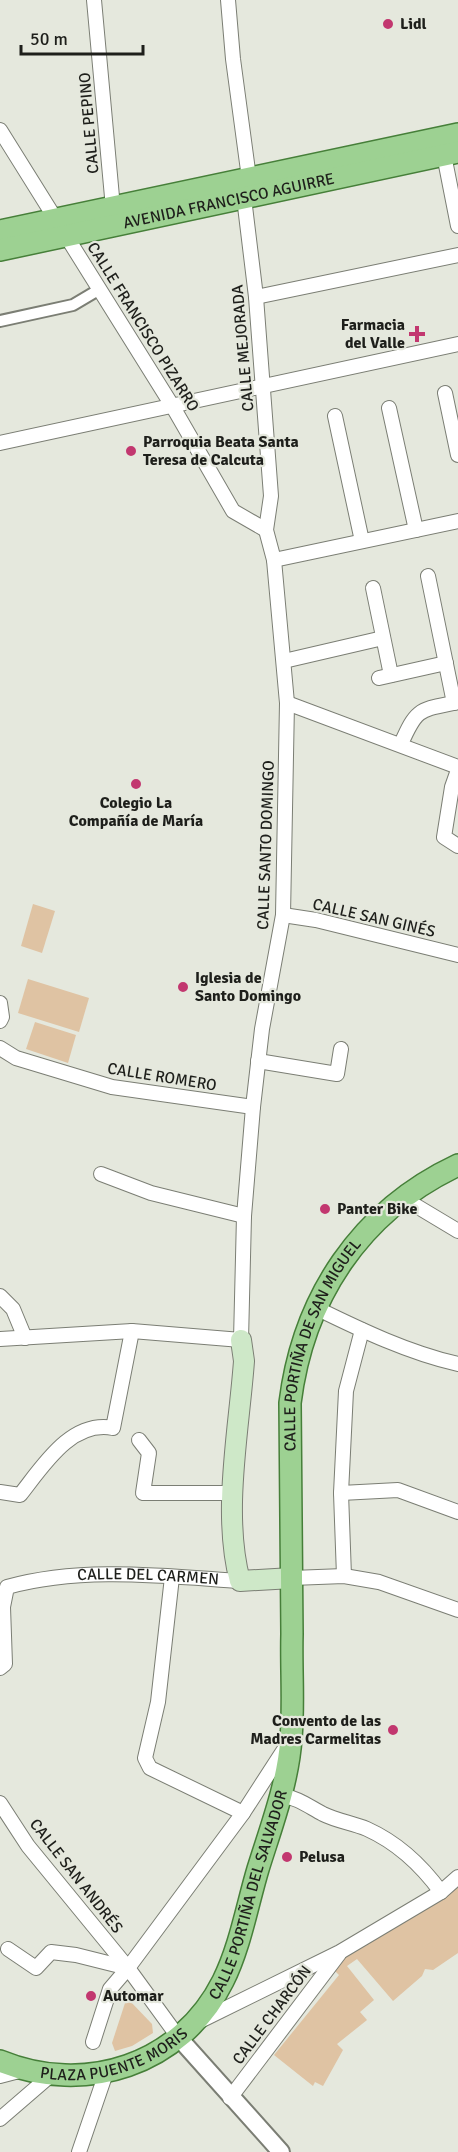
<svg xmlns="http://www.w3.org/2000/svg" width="458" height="2152" font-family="Signika,sans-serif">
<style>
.green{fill:#dfc3a3}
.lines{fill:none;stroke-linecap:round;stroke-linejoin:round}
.pedestrian-casing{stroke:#7b7e74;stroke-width:14}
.minor-casing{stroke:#7b7e74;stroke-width:16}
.tertiary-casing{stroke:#7b7e74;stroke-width:20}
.secondary-casing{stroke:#7b7e74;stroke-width:22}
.primary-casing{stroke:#467f39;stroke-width:24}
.pedestrian{stroke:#fff;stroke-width:10}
.minor{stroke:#fff;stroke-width:14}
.tertiary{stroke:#fff;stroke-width:16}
.secondary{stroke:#cee8c8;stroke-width:20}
.primary{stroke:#9dd192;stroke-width:21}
.poi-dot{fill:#c2376f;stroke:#e5e8dd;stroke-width:2}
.labels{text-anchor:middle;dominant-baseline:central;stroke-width:4.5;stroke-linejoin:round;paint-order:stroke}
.poi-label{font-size:16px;font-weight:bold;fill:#1e1f1b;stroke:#e5e8dd;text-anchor:start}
.street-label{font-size:16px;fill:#1e1f1b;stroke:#e5e8dd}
</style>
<rect width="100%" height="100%" fill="#e5e8dd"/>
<!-- green -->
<g class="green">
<path d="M33,904L55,911L42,953L21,946Z"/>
<path d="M28,979L89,998L79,1032L18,1013Z"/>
<path d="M35,1022L76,1035L68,1063L26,1049Z"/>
<path d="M458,1885V1953L433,1970L425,1969L422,1976L393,2001L357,1959L347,1966L374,2000L360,2012L367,2020L337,2044L343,2050L323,2086L315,2082L313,2086L274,2055L339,1975L334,1970L344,1957Z"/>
<path d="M129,2000L152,2024L153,2033L132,2046L115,2051L112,2043L125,2003Z"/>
</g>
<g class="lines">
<!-- pedestrian casing -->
<g class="pedestrian-casing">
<path id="pedestrian" d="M0,321L73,305L100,289"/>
</g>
<!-- minor casing -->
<g class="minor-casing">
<g id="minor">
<path d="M94,0L113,208"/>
<path d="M228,0L233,59L249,178"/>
<path d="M0,130L173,407L233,511L266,530"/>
<path d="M444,155L458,226"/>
<path d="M256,297L458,255"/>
<path d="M445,393L458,455"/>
<path d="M389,408L416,530"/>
<path d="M335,416L362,541"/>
<path d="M0,443L458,344"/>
<path d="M274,560L458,521"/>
<path d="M428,576L454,703"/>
<path d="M373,588L391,675"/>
<path d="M284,661L383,638"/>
<path d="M379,678L446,663"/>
<path d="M287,703L458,767"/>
<path d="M401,744C417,707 420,710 458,702"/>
<path d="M458,770L452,787L444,837L458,846"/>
<path d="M283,915L316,920L458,955"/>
<path d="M0,1003L2,1017L0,1021"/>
<path d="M0,1048L16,1058L112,1087L253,1107"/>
<path d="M258,1061L337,1074L341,1049"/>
<path d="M101,1174L151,1193L244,1216"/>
<path d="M403,1198L458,1231"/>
<path d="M0,1296L13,1309L25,1338"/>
<path d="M316,1308C361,1330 409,1353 458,1364"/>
<path d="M0,1339L132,1331L241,1340L244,1216L253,1107L262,1029L283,915L287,703L274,560L266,530L271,496L256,297L244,198"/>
<path d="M139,1440L149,1453L143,1493H234"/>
<path d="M0,1492L20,1495C43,1466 71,1420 113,1428L132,1331"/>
<path d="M341,1493L398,1490L458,1512"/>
<path d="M344,1576L341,1493L346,1391L362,1330"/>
<path d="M172,1577L158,1702L145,1758L150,1768L243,1813"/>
<path d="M292,1578L344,1576L379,1582L458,1610"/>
<path id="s1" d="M0,1668L5,1664L3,1607L7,1587C81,1566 165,1576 240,1581"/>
<path d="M281,1795C298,1798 308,1806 323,1814C337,1821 353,1823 367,1829C398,1843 422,1866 441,1892"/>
<path d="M0,1803L28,1846L128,1968"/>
<path d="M8,1949L36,1968L51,1952L76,1955L128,1968"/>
<path d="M128,1968L243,1813L287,1745"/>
<path d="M200,2021L340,1952L441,1892L458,1877"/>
<path d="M93,2042L110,1989L128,1968L179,2038"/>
<path d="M0,2076L23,2070"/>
<path d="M230,2098L339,1954"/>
<path d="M0,2119L51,2075"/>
<path d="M79,2152L106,2073"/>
</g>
</g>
<!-- tertiary casing -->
<g class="tertiary-casing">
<path id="tertiary" d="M179,2038L281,2152"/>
</g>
<!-- secondary casing -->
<g class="secondary-casing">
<path id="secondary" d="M241,1340L244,1361C239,1430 222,1514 240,1581L292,1578"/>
</g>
<!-- primary casing -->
<g class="primary-casing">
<g id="primary">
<path d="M0,231L458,134"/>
<path id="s2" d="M0,250L458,152"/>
<path id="s3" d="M0,2061C85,2096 181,2065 223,1981C240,1947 247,1906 258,1869C271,1827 288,1783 291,1738C294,1704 291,1668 292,1634C292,1557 291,1480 290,1403C303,1298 360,1211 458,1165"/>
</g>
</g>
<!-- pedestrian -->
<use href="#pedestrian" class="pedestrian"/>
<!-- minor -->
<use href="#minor" class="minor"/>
<!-- tertiary -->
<use href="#tertiary" class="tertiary"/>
<!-- secondary -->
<use href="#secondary" class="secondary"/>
<!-- primary -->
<use href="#primary" class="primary"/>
</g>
<!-- markers -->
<g class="poi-dot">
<circle cx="388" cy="24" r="6"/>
<path d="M414 325h6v6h6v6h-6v6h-6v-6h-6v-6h6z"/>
<circle cx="131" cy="451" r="6"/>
<circle cx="136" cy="784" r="6"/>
<circle cx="183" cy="987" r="6"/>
<circle cx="325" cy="1209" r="6"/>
<circle cx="393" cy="1730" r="6"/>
<circle cx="287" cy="1857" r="6"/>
<circle cx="91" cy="1996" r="6"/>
</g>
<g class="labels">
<!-- poi labels -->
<g class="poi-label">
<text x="400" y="24">Lidl</text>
<text x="405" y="325" text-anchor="end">Farmacia<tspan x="405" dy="18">del Valle</tspan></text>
<text x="143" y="442">Parroquia Beata Santa<tspan x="143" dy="18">Teresa de Calcuta</tspan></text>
<text x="136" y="803" text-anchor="middle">Colegio La<tspan x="136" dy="18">Compañía de María</tspan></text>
<text x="195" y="978">Iglesia de<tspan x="195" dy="18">Santo Domingo</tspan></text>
<text x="337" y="1209">Panter Bike</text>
<text x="381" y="1721" text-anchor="end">Convento de las<tspan x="381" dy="18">Madres Carmelitas</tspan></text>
<text x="299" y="1857">Pelusa</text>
<text x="103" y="1996">Automar</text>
</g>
<!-- street labels -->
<g class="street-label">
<text transform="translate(89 123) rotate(-95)">CALLE PEPINO</text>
<text stroke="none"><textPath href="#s2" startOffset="234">AVENIDA FRANCISCO AGUIRRE</textPath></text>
<text transform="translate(143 327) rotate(58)">CALLE FRANCISCO PIZARRO</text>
<text transform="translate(243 348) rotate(-95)">CALLE MEJORADA</text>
<text transform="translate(266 845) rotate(-88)">CALLE SANTO DOMINGO</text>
<text transform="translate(374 918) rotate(13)">CALLE SAN GINÉS</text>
<text transform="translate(162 1077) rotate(9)">CALLE ROMERO</text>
<text stroke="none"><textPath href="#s3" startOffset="914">CALLE PORTIÑA DE SAN MIGUEL</textPath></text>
<text stroke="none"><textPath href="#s1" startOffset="226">CALLE DEL CARMEN</textPath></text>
<text transform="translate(76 1876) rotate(52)">CALLE SAN ANDRÉS</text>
<text stroke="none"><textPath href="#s3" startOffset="351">CALLE PORTIÑA DEL SALVADOR</textPath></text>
<text transform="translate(272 2015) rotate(-53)">CALLE CHARCÓN</text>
<text stroke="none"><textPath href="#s3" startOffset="120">PLAZA PUENTE MORIS</textPath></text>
</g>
</g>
<!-- scale -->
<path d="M21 45v9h122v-9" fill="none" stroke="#1e1f1b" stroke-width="3"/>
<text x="30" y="45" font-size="18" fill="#1e1f1b" stroke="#e5e8dd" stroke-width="4.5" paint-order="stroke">50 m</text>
</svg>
